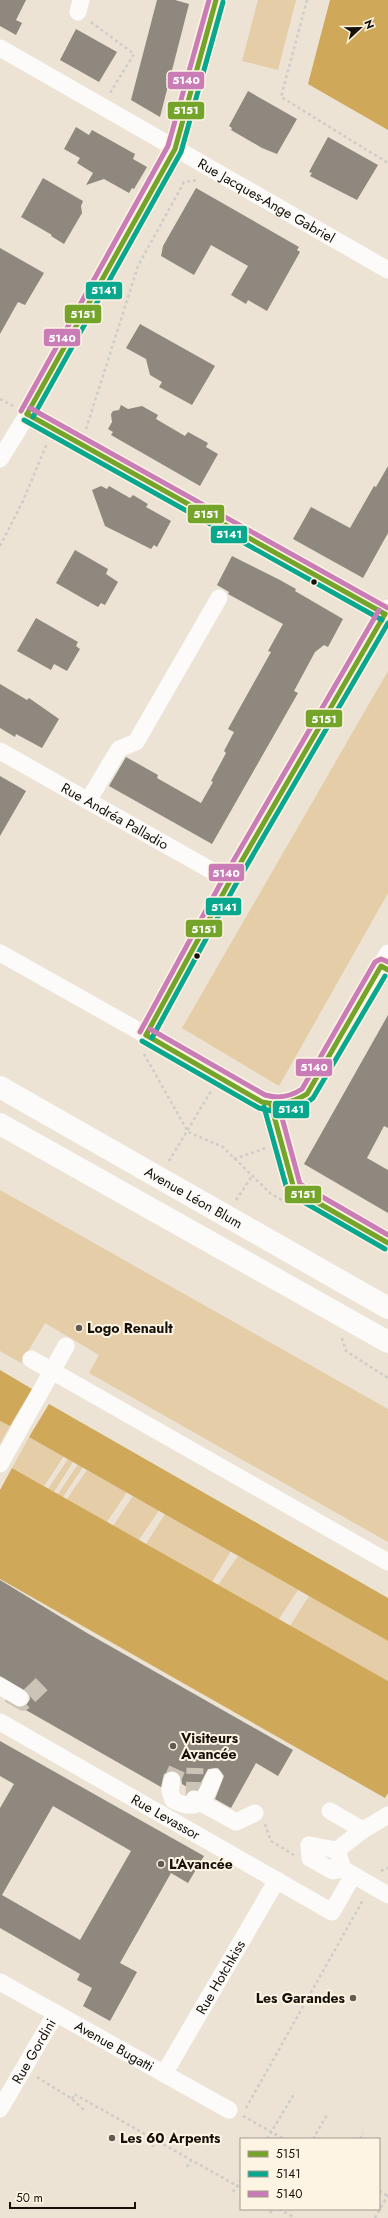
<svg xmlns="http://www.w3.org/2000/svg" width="388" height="2218" font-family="Jost,sans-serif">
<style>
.green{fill:#e4cda7}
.water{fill:#cfa85a}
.building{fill:#8e887e;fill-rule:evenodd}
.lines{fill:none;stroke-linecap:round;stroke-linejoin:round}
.minor-tunnel{stroke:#ccc4b6;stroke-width:17;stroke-dasharray:17 8;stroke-linecap:butt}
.path{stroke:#cfcdc9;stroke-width:2.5;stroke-dasharray:3 3;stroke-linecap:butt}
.minor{stroke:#fcfbf9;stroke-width:17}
.major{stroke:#fcfbf9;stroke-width:22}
.bus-1-casing{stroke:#fef4e4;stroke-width:8}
.bus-2-casing{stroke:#fef4e4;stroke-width:8}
.bus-3-casing{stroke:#fef4e4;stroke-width:8}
.bus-1{stroke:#74a429;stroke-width:5}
.bus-2{stroke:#09a88e;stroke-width:5}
.bus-3{stroke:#c97cb5;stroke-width:5}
.bus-dot{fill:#161108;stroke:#fef4e4;stroke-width:1.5}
.poi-dot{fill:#615a50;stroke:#fef4e4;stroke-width:1.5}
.labels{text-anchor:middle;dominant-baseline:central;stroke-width:4;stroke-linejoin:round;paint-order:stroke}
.street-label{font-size:14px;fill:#161108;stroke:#fef4e4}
.poi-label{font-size:14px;font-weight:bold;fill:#161108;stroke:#fef4e4;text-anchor:start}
.line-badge{stroke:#fef4e4;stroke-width:1.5}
.badge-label{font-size:11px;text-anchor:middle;font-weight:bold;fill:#fff}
</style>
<rect width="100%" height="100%" fill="#ece3d5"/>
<!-- green -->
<g class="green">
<path d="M258,0H296L278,70L242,61Z"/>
<path d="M388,671V893L279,1086L182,1028Z"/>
<path d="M0,1190L388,1409V1542L89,1373L99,1355L45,1323L21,1363L0,1351Z"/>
<path d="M0,1421L10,1426L0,1444Z"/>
<path d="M29,1437L64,1456L44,1486L12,1468Z"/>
<path d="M68,1459L73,1462L54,1492L48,1489Z"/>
<path d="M78,1464L83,1467L63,1497L58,1494Z"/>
<path d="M87,1470L127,1492L107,1522L67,1499Z"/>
<path d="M133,1496L159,1510L139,1540L113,1526Z"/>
<path d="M165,1514L231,1551L212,1582L146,1544Z"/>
<path d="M238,1556L298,1590L279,1619L218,1585Z"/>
<path d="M309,1596L388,1641V1681L290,1626Z"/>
</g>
<!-- water -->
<g class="water">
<path d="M330,0H388V130L308,84Z"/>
<path d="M0,1370L32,1389L10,1426L0,1421Z"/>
<path d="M49,1404L388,1598V1641L29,1437Z"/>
<path d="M12,1468L388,1681V1793L385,1798L0,1579V1490Z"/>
</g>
<!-- building -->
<g class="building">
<path d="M0,0H26L16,20L22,23L16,35L0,26Z"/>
<path d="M157,0H175L189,4L160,117L131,100Z"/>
<path d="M76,29L117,52L99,82L60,60Z"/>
<path d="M248,91L297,119L277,154L262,148L231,130L232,128L229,126Z"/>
<path d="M76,127L89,135L92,130L135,154L133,159L147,167L134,189L132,188L129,193L104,179L86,185L93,173L77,163L80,158L64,149Z"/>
<path d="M328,137L378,165L357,200L310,176L312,173L309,172Z"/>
<path d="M43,178L83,201L81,206L82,213L64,244L51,236L52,235L21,217Z"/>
<path d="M196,188L299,247L297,250L300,252L267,311L248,300L246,304L231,295L248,266L211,245L194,275L161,256L163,246Z"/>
<path d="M0,248L44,273L25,305L18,302L0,334Z"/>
<path d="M140,324L215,366L192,405L159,387L162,382L150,375L146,359L126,348Z"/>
<path d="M121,405L128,409L142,406L158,415L156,419L185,436L188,432L208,443L206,447L218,454L200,486L111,435L113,432L108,429L112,422L111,414L113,411L119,410Z"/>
<path d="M388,466V533L363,578L293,539L311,507L350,528L374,486L376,487Z"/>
<path d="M101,486L107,489L109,486L130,498L133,495L148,504L146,507L171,521L157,547L154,545L151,549L105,526L92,490Z"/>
<path d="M75,550L108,569L106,574L118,582L105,605L101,603L98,607L56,583Z"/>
<path d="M232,556L280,580L296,589L295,591L343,619L328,647L324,645L315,652L294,691L298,693L212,844L109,786L126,757L158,775L157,778L201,803L213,782L211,781L226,753L224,751L234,732L228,729L271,652L268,651L283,624L228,594L229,592L217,585Z"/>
<path d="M36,618L78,642L76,646L80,649L67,671L54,664L51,670L17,651Z"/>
<path d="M0,684L27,700L29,698L59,719L42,748L16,734L15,737L0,728Z"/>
<path d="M0,776L26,791L0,836Z"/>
<path d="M388,1015V1128L384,1126L367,1158L388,1170V1213L304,1164Z"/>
<path d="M0,1580L87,1633L293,1750L278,1776L256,1763L231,1808L215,1799L224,1776L218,1768L208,1769L197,1790H192L182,1784L181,1776L173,1770L164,1774L161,1787L24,1709L30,1699L29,1693L0,1676Z"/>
<path d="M0,1741L204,1856L188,1883L171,1873L120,1963L137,1972L110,2021L83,2006L92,1988L77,1980L80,1974L0,1928V1808L14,1784L0,1776ZM53,1806L131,1851L80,1940L2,1895Z"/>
</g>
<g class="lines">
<!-- minor-tunnel -->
<g class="minor-tunnel">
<path d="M9,1694L23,1702L43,1683"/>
<path d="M172,1780L177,1769"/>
<path d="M194,1799L195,1768"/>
</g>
<!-- path -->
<g class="path">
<path d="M307,0L281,97L388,163"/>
<path d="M91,22L134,54L110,93"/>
<path d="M0,399L13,406"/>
<path d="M86,429L138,266L184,182L198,180"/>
<path d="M0,546L23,501L47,443"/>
<path d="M144,1054L188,1132L223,1147L271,1194L282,1200"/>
<path d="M234,1159L266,1148"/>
<path d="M169,1161L211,1091"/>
<path d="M236,1200L252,1176"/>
<path d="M342,1338L346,1351L388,1378"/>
<path d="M265,1824L271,1841L294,1855"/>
<path d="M381,1871L388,1868"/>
<path d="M37,2077L72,2099L84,2110"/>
<path d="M72,2099L74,2094L241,2188"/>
<path d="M246,2108L363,1900"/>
<path d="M243,2116L284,2139"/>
<path d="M267,2139L294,2094"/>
<path d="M313,2139L328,2113"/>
<path d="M360,2139L363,2133"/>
<path d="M152,2147L156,2141"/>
<path d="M187,2167L191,2160"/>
<path d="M379,2191L388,2196"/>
<path d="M233,2192L241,2180"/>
<path d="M279,2209L295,2218"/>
<path d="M270,2213L273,2209"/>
<path d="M375,2218L388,2195"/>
</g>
<!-- minor -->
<g class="minor">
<path d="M78,12L81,0"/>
<path id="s1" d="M0,48L388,270"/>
<path d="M27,414L385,614"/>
<path d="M0,459L41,393L175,149L216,0"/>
<path id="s2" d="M0,751L230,881"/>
<path d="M88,801L119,749L136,742L219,598"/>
<path d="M0,953L146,1035L262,1102C279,1107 293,1104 307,1094L388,953"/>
<path d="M146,1035L230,881L388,608"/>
<path d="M271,1105L294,1189L388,1243"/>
<path d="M31,1359L388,1562"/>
<path d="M0,1464L66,1346"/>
<path d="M0,1686L20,1698"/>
<path id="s3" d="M0,1722L332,1912L353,1875"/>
<path d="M172,1780L170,1791L173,1800C199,1814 205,1799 214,1777"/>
<path d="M194,1799L236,1822L255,1813"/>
<path d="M330,1811L363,1830"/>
<path d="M309,1845L337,1850L363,1830L388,1815"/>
<path d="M309,1845L310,1858L333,1871L343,1869"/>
<path d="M337,1850L343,1869L388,1895"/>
<path id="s4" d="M0,1982L229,2110"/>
<path id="s5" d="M164,2074L277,1880"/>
<path id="s6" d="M0,2109L56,2013"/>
</g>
<!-- major -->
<g class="major">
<path id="s7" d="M0,1087L388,1308"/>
<path d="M0,1124L388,1342"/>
</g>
<!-- bus-1 casing -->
<g class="bus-1-casing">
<g id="bus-1">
<path d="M27,414L175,149L216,0"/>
<path d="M27,414L385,614"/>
<path d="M146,1035L230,881L385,614"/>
<path d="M146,1035L262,1102C279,1106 292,1103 307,1094L381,966L388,970"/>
<path d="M271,1105L294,1189L388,1243"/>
</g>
</g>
<!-- bus-2 casing -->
<g class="bus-2-casing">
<g id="bus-2">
<path d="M33,417L181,152L223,2"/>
<path d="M24,420L382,620"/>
<path d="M152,1038L236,884L388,623"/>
<path d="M142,1041L259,1108C278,1114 298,1111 313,1098L385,976"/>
<path d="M264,1107L288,1193L385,1249"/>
</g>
</g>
<!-- bus-3 casing -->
<g class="bus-3-casing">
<g id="bus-3">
<path d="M30,408L388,608"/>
<path d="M21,411L168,146L209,0"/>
<path d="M150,1029L265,1095C278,1099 290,1097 302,1089L375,962L381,959L388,962"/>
<path d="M140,1032L224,877L379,610"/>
<path d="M278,1103L300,1184L388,1235"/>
</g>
</g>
<!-- bus-1 -->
<use href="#bus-1" class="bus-1"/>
<!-- bus-2 -->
<use href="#bus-2" class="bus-2"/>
<!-- bus-3 -->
<use href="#bus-3" class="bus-3"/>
</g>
<!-- markers -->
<g class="bus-dot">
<circle cx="314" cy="582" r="3.5"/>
<circle cx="197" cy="956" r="3.5"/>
</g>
<g class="poi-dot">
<circle cx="79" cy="1328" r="4"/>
<circle cx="173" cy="1746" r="4"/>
<circle cx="161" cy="1864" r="4"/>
<circle cx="353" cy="1998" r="4"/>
<circle cx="112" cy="2138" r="4"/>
</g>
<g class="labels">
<!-- street labels -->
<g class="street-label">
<text stroke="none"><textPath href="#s1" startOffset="307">Rue Jacques-Ange Gabriel</textPath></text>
<text stroke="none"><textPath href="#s2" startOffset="132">Rue Andréa Palladio</textPath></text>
<text stroke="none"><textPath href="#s7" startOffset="223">Avenue Léon Blum</textPath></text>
<text stroke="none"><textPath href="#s3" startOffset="191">Rue Levassor</textPath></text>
<text stroke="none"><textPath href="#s5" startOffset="112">Rue Hotchkiss</textPath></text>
<text stroke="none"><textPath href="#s4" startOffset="131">Avenue Bugatti</textPath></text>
<text stroke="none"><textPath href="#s6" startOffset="67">Rue Gordini</textPath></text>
</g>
<!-- poi labels -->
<g class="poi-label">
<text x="87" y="1328">Logo Renault</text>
<text x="181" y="1738">Visiteurs<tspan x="181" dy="16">Avancée</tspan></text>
<text x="169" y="1864">L'Avancée</text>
<text x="345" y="1998" text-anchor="end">Les Garandes</text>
<text x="120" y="2138">Les 60 Arpents</text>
</g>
</g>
<g class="line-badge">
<rect x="167" y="71" width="38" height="19" rx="4" fill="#c97cb5"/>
<rect x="167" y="101" width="38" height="19" rx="4" fill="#74a429"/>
<rect x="85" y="281" width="38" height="19" rx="4" fill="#09a88e"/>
<rect x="64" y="304" width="38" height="20" rx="4" fill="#74a429"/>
<rect x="43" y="328" width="38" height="19" rx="4" fill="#c97cb5"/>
<rect x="187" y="504" width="38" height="20" rx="4" fill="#74a429"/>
<rect x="210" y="525" width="38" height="19" rx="4" fill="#09a88e"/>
<rect x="305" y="709" width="38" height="19" rx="4" fill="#74a429"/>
<rect x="208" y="863" width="37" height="19" rx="4" fill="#c97cb5"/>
<rect x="205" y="897" width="37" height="19" rx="4" fill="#09a88e"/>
<rect x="185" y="919" width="38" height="19" rx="4" fill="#74a429"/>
<rect x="295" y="1058" width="38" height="19" rx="4" fill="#c97cb5"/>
<rect x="272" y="1100" width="38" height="19" rx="4" fill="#09a88e"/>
<rect x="284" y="1185" width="38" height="19" rx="4" fill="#74a429"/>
</g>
<g class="badge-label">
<text x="186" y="84">5140</text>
<text x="186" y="114">5151</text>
<text x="104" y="294">5141</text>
<text x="83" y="318">5151</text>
<text x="62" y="342">5140</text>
<text x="206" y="518">5151</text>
<text x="229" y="538">5141</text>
<text x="324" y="723">5151</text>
<text x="226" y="877">5140</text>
<text x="224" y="911">5141</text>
<text x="204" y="933">5151</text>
<text x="314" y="1071">5140</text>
<text x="291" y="1113">5141</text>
<text x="303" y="1198">5151</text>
</g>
<!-- legend -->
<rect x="240" y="2138" width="140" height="72" fill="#fef4e4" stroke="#a1998c"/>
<rect x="248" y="2151" width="20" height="6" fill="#74a429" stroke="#a1998c"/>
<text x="276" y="2158" font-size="12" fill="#161108">5151</text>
<rect x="248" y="2171" width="20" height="6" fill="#09a88e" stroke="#a1998c"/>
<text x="276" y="2178" font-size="12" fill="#161108">5141</text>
<rect x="248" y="2191" width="20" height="6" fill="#c97cb5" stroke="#a1998c"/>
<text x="276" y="2198" font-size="12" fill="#161108">5140</text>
<!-- north arrow -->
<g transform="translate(360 28) rotate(68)" stroke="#fef4e4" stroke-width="3" paint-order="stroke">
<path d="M0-3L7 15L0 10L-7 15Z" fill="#161108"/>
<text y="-6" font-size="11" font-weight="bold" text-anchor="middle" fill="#161108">N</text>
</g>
<!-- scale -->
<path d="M10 2202v6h125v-6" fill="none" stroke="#161108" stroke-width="2"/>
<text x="16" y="2202" font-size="12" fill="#161108" stroke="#fef4e4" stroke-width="3" paint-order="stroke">50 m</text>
</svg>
